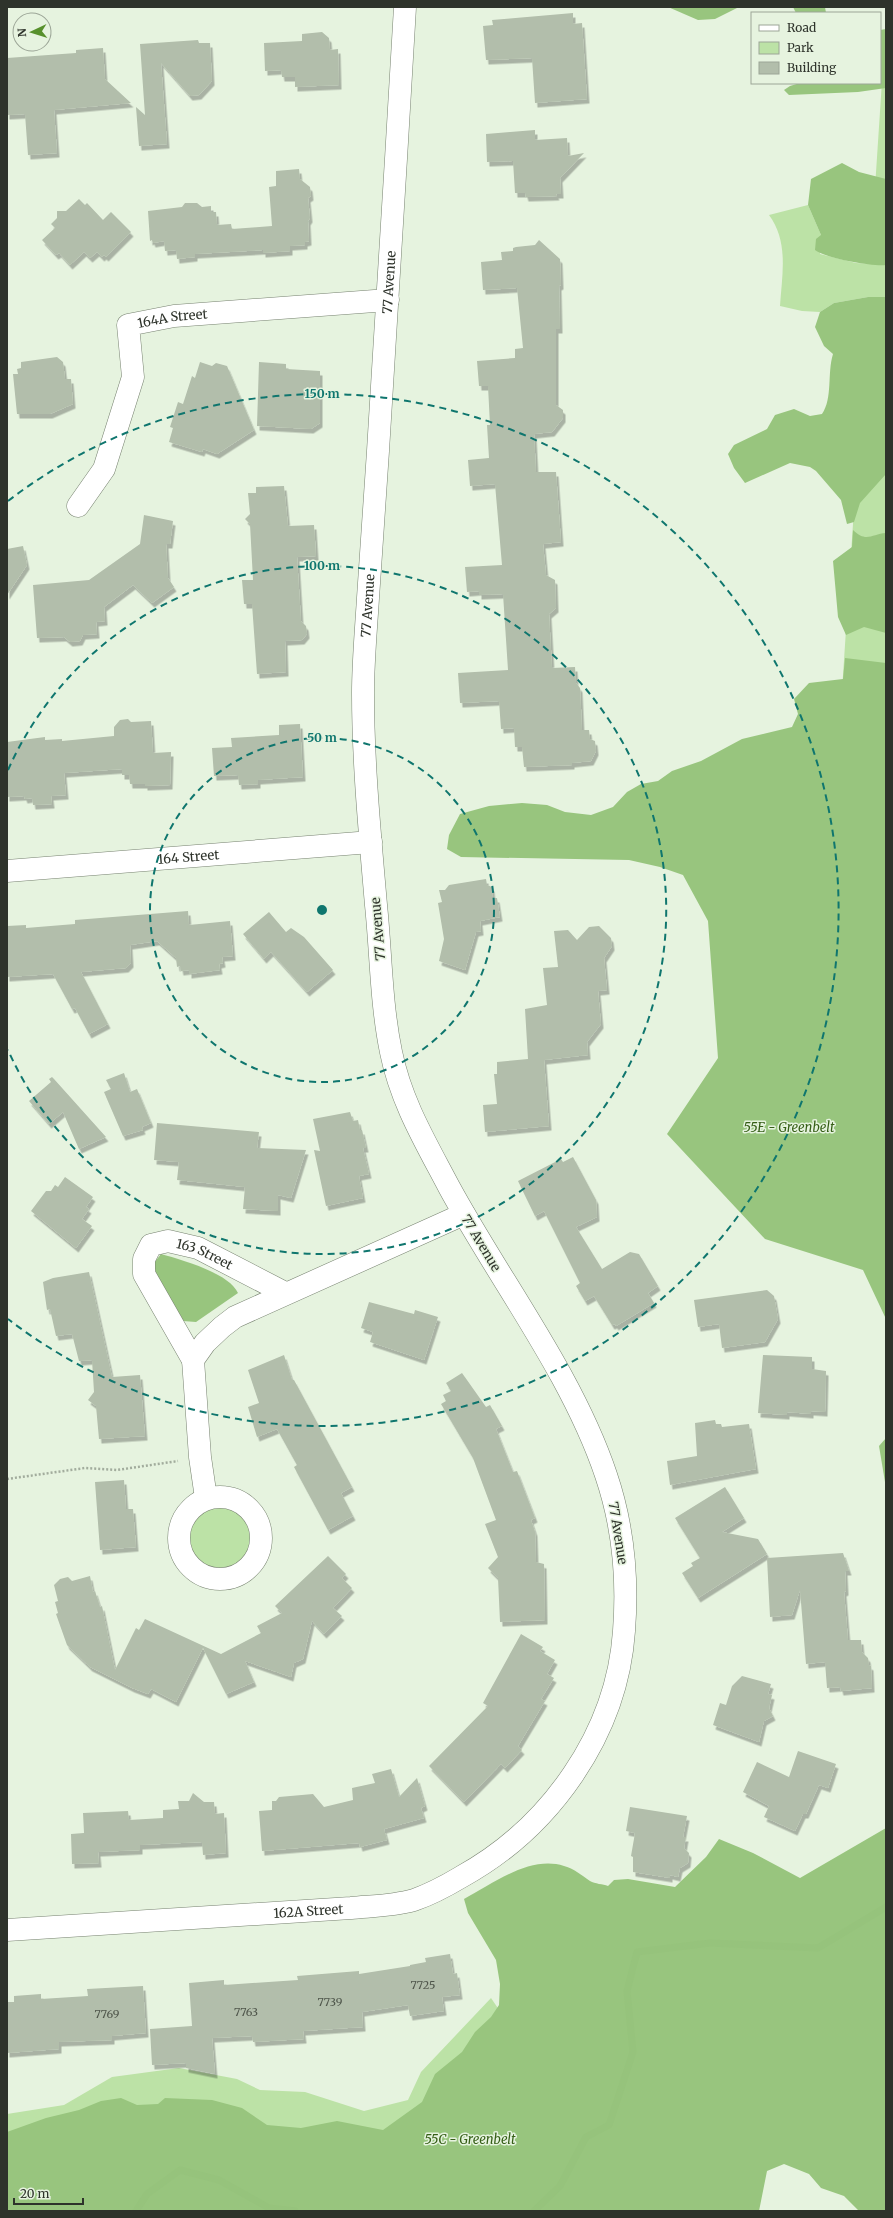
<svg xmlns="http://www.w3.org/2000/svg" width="893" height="2218" font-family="Merriweather,serif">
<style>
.green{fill:#bce2a6}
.forest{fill:#98c57e}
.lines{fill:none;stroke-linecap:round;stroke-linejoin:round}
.stream{stroke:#96c37c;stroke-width:7}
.building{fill:#b2beab;filter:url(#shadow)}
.minor-casing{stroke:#778270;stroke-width:23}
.path{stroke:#a2ac9d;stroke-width:2.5;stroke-dasharray:2 2;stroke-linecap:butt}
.minor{stroke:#fff;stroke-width:22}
.ring{fill:none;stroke:#0f766e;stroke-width:2;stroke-dasharray:7 5}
.labels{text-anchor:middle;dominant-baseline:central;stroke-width:3;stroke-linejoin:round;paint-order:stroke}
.number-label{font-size:11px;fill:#4f564b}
.street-label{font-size:13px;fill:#2e332b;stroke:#e6f3df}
.park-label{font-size:13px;font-style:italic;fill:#365f17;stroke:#e6f3df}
.centre{fill:#0f766e;stroke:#e6f3df;stroke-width:2}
.ring-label{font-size:12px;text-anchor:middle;font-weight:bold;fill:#0f766e;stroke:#e6f3df;stroke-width:3;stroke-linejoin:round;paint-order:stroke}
</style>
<defs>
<filter id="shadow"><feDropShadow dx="2.5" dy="4.5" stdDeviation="0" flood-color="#0004"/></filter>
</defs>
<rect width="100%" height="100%" fill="#e6f3df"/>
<!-- green -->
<g class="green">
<path d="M886,20V761L837,766L868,297L834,303L820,312L802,311L780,306C782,275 789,242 769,215L808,205L821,235L820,254L856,263L870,264Z"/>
<circle cx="220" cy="1537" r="34"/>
<path d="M491,1998L538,2067L547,2211H7V2114L64,2105L112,2077L179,2068L237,2079L260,2090L305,2092L364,2111L408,2100L421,2072Z"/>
</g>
<!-- forest -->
<g class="forest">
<path d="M668,7H739L715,19L698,20Z"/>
<path d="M793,7H825L826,13H796Z"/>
<path d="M886,29V88L858,92L789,95L784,90L790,86L800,83H880V30Z"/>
<path d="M842,163L859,172L886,179V265C873,267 825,258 815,250L816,239L821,235L808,205L811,179Z"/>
<path d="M868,297H886V474L860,503L854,522L847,524L841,500L816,471L810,467L790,463L745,483L734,468L728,454L734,445L767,429L775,415L794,409L810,416L822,414C833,398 827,373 833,354L824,346L815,327L820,312L834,303Z"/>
<path d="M853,530C866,543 872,534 886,533V633L864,627L846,635L838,617L833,561L852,547Z"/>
<path d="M845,658L886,663V1319L863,1270L765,1239L667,1134L718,1058L708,921L683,875L660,867L629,860L461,857L447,849L449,835L460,814L489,806L522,803L547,805L565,812L591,815L613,807L627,792L641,784L658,781L672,771L701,761L742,739L792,727L798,714L794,699L809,683L843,679Z"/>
<path d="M161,1254C182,1260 229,1273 238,1293L196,1322L183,1321L157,1280L154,1263Z"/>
<path d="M886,1438V1488L879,1446Z"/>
<path d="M886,1828V2211H859L844,2196L821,2188L809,2174L784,2164L767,2171L759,2211H7V2132L46,2118L79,2110L101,2101L121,2098L137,2105L158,2104L165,2098L212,2100L242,2108L267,2125L301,2128L337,2121L383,2130L422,2102L435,2074L462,2052L475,2032L491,2017L499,2005L500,1984L496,1960L468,1913L464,1899C492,1884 530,1855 564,1866C575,1869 581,1875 590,1881C595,1884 603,1884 608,1886L614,1880L628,1879L675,1887L706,1857L719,1839L753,1853L800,1878Z"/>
</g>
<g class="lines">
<!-- stream -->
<g class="stream">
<path d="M136,2211L147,2194L180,2170L219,2180L269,2208L295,2211"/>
<path d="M534,2211L560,2186L586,2137L609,2125L633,2052L627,1991L637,1952L710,1943L818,1948L886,1907"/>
</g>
</g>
<!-- building -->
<g class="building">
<path d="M573,13V24L582,23L587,99L535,103L532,58L486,60L483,26L493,25L492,20Z"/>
<path d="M322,32L329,38L330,50L338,49L339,85L295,87V77H282L281,70L265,71L264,43L302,41V34Z"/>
<path d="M198,40L199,43H210L212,81L199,95L190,96L161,63L167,144L139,146L136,107L145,115L140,44Z"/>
<path d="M103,48L105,79L131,103L54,110L57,153L28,155L25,114L7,115V58L76,53V50Z"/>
<path d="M535,130V140L567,138L568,156L584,153L560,178L561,194H556L557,196L526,197L525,193H515L513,161L487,162L486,134Z"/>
<path d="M299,169L300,179L310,187L311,196L308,198L310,218L308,221L309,241L305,242V245L290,246V251L263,253V250L195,254V257L177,259L176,250L165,251L164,241L153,243L152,240L150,241L148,211L182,207L185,203H197L202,207L211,206V212H216L217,225L231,224L232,229L272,226L269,187L276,186V171Z"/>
<path d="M79,199L85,205L87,203L103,220L111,212L131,232L106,257L104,255L102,257L97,252L90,258L84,252L70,265L59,253L56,255L42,240L55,228L51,224L57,218V211H66Z"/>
<path d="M539,240L560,259L561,285L559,286L560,329H556V405L563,410V418L552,432L534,434L536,472H556L561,542L543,544L546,575L555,580L556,608L549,614L552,668L575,667L576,683L580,688L582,730H589L590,739L595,741L596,751L591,761L572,763V765L524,767L522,747H515L514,728L501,729L499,701L460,703L458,673L508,670L503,594L479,595V591L467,592L465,567L502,565L495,484L470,486L468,460L489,458L487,425H490L488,386H479L477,361L515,358V349L523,348L517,288L483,290L481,262L502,260L501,252L513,251V248L516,247L535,245Z"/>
<path d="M57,357L63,362L65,379H71L73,404L50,414H17L13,374H18L17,369L21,368V362Z"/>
<path d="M200,362L212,366L216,363L227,366L254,430L217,454L203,449L202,452L169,442L173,428L170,427L178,402L183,404L192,376L195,378Z"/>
<path d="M259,362L286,364V369L320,371V423L311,429L257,426Z"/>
<path d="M284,486L288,526L314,525L316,556L297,557L301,621L306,626L307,634L302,640L285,641L286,672L257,674L252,604H244L242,580H253L250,524L245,519L250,514L248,493H256V487Z"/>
<path d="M144,515L173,521L170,544H166L168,578L174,587L152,603L133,585L104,607L105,621L96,622L97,634L83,635L80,641L70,642L64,637L37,638L33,585L89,580L140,544Z"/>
<path d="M23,546L27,565L7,595V549Z"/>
<path d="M128,719L131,722L151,721L153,753L171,752L170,785L145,786V784H130L129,775H122V769L64,773L66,795L51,796L52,804L33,805L32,798L25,799L24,796L7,797V742L45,737V740L62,739V741L114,736V727L120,720Z"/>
<path d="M300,724L303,777L258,780V784L239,785L238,775L214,776L212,748L232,747L231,738L279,735V725Z"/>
<path d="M486,879L487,885L492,887L493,898H497L500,917L480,921L481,931L476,932L465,970L439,961L444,939L438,903L442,902L439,890H445L449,885Z"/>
<path d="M188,911L189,925L230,921L233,956L222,957L223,963L219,964L220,970L189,974V970L181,971L180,966L177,967L176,958L157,941L130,945L131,963L126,968L81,972L108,1024L89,1034L75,1008L72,1009L53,974L7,977V926L26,925V928L75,924V920Z"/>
<path d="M269,912L286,932L291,928L304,937L333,970L307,992L271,952L264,959L243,934Z"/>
<path d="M599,926L611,938L612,946L604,958L607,990L598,991L601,1024L587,1042L588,1055L544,1060L549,1126L485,1132L483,1105L497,1104L494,1074H497V1062L528,1059L525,1009L547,1005L543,968L558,967L554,931L568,930L577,940L589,927Z"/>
<path d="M124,1073L130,1092L137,1089L151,1123L142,1127L143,1130L123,1136L104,1092L111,1089L106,1080Z"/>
<path d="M52,1077L54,1079L106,1137L79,1149L63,1112L49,1124L29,1101L51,1082L49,1079Z"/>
<path d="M350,1112L353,1121L358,1120L360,1130H362L366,1148H363L369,1174L359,1176L363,1198L326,1206L314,1150L320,1151L313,1119Z"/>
<path d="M157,1123L259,1132L257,1148L306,1150L291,1198L278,1195V1211L243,1209L245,1187L177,1180L179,1162L154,1160Z"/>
<path d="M573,1157L596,1200L597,1217L576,1227L602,1269L630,1252L639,1254L658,1286L648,1293L654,1303L616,1326L615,1324L612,1325L594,1296L585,1301L576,1286L580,1283L544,1211L535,1216L518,1181L561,1159L563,1162Z"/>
<path d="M65,1177L93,1197L86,1207L89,1209L82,1219L92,1226L76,1248L31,1211L46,1191H51L55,1185L58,1187Z"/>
<path d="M89,1272L112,1377L140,1375L145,1436L99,1439L96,1406L88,1400L94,1392L92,1360L79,1361L72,1334L56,1336L50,1309L47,1310L43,1282L53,1278Z"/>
<path d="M767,1290L774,1296L778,1319L765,1342L722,1348L719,1324L698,1327L694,1300Z"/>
<path d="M369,1302L414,1314L415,1310L438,1317L424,1360L370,1342L373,1332L361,1328Z"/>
<path d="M284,1355L292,1380H294L352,1487L341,1493L353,1516L328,1530L294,1467L297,1465L277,1429L257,1437L248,1407L259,1403L248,1370Z"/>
<path d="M763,1355L812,1357V1369L826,1371L825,1412L811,1411V1414L787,1412V1415L758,1413Z"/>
<path d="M462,1373L486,1407L490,1405L502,1426L496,1429L513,1472L517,1471L535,1518L531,1520L535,1532L536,1562L544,1564L545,1620L500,1622L498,1578L488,1568L498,1557L485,1524L496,1520L473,1458L441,1404L446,1401L443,1395L451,1391L446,1383Z"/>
<path d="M715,1420L716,1424H721L722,1427L749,1424L756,1469L670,1485L667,1461L697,1456L695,1423Z"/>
<path d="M124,1480L126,1509H133L136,1547L100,1550L95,1482Z"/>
<path d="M725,1487L744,1518L722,1532L758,1539L767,1554L698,1598L682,1573L693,1566L691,1563L700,1558L675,1518Z"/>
<path d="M843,1553L849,1571H845L846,1591L844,1592L848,1640H861L862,1652L868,1658L869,1665L871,1666L872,1688L841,1691L840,1687L827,1688L825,1662L806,1664L800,1590L792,1615L770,1617L767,1558Z"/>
<path d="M328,1556L346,1574L342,1578L352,1588L333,1608L342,1616L324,1634L312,1621L303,1659L294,1663L291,1677L245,1661L254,1682L226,1694L203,1648L176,1702L151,1689L148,1694L132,1688L90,1667L67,1645L56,1614L58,1613L55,1602L58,1601L54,1585L60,1579L68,1577L72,1581L90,1576L93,1592L95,1591L100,1607L102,1606L115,1670L136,1628L139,1630L145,1619L221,1654L261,1633L257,1626L282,1613L275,1606Z"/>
<path d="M521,1634L543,1647L540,1651L555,1660L547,1674L554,1678L541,1699L545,1701L518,1746L522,1750L505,1768L501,1764L464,1802L429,1766L488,1706L483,1703Z"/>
<path d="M742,1676L771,1684L768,1694L772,1695L769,1708L773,1716L764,1721L759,1742L713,1725L720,1703L726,1705L732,1686Z"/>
<path d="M798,1751L836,1764L828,1788L819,1785L806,1814H803L795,1831L764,1817L769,1806L743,1792L757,1762L789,1777Z"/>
<path d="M391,1769L399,1797L417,1778L425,1806L421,1808L424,1818L384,1829L387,1840L360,1847L359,1843L262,1851L259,1811L272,1810V1801H276L279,1797L313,1794L324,1807L353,1800L352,1788L375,1783L372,1774Z"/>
<path d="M193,1793L204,1802H214L215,1814L224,1813L226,1853L203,1855L202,1842L140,1845V1850L98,1852L99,1863L72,1864L71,1834L84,1833L83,1813L128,1811L129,1820L163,1818V1810L179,1809L178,1801H189Z"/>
<path d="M630,1807L687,1816L683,1837H686L684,1848L689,1853L688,1863L680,1868L678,1877L670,1875V1878L633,1872V1857L631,1856L635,1833L626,1831Z"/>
<path d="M450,1954L453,1974L457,1973L460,1995L442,1997L444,2011L410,2016L408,2005L362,2012L363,2027L303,2031L304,2039L253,2042L252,2036L212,2038L215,2074L186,2068V2063L152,2065L150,2029L192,2026L189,1983L224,1980V1985L298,1980L297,1976L359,1971V1974L410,1966V1965L426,1962L425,1958Z"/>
<path d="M143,1986L146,2033L112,2036V2040L59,2042V2049L7,2053V2002H14V1996L41,1994V1999L88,1996L87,1989Z"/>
</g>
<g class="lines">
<!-- minor casing -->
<g class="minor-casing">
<g id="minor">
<path id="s1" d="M78,506L104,469L133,377L128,325L174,316L388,300"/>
<path id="s2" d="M7,871L371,842"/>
<path id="s3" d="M193,1360L144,1274V1259L151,1245L168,1241L198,1248L285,1293"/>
<circle cx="220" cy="1538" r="41"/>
<path d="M206,1498L200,1457L193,1360L205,1343L222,1327L235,1317L464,1214"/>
<path id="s4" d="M7,1930L351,1908C372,1906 393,1906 414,1900C431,1894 446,1886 461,1877C550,1828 617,1734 624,1631C628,1579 623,1525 606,1475C572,1374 500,1281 449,1187C426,1143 401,1102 391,1052C381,1004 381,953 376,905C370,835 363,764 363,693C363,662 366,630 368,598C371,549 375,500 378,451C388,303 396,155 405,7"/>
</g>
</g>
<!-- path -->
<path class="path" d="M7,1479L85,1468L117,1470L178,1461"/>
<!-- minor -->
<use href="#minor" class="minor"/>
</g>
<!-- distance rings -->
<g class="ring">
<circle cx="322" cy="910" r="172"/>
<path d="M8 770A344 344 0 1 1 8 1050"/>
<path d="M8 501A516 516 0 1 1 8 1319"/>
</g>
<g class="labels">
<!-- number labels -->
<g class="number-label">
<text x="423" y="1985">7725</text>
<text x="330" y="2002">7739</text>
<text x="246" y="2012">7763</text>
<text x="107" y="2014">7769</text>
</g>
<!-- street labels -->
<g class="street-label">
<text stroke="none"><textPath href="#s4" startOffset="2174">77 Avenue</textPath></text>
<text stroke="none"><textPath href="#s1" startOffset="239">164A Street</textPath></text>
<text stroke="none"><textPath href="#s4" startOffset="1850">77 Avenue</textPath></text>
<text stroke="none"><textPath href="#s2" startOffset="182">164 Street</textPath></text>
<text transform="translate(378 929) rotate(-95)">77 Avenue</text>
<text transform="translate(481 1243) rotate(59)">77 Avenue</text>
<text stroke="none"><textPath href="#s3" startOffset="186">163 Street</textPath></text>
<text transform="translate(618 1533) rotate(81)">77 Avenue</text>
<text stroke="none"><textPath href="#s4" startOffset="302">162A Street</textPath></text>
</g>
<!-- park labels -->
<g class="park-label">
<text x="789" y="1127">55E - Greenbelt</text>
<text x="470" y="2139">55C - Greenbelt</text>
</g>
</g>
<circle cx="322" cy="910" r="6" class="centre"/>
<g class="ring-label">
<text x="322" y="398">150 m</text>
<text x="322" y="570">100 m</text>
<text x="322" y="742">50 m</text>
</g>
<!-- border -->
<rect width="893" height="2218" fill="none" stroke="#2e332b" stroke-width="16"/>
<!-- legend -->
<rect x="751" y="12" width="130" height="72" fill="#e6f3df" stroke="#9ca697"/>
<rect x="759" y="25" width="20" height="6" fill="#ffffff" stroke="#9ca697"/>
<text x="787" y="32" font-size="12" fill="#2e332b">Road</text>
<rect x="759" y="42" width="20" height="12" fill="#bce2a6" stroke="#9ca697"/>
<text x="787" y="52" font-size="12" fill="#2e332b">Park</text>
<rect x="759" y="62" width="20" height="12" fill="#b2beab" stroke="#9ca697"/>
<text x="787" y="72" font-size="12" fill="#2e332b">Building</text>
<!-- north arrow -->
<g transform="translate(32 32) rotate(266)"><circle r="19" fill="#e6f3df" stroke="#9ca697"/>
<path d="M0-3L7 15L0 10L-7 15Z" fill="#57902c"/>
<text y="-6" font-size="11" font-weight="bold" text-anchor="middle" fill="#2e332b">N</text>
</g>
<!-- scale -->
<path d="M14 2198v6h69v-6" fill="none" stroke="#2e332b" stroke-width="2"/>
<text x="20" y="2198" font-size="12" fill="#2e332b" stroke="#e6f3df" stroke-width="3" paint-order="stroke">20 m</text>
</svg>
